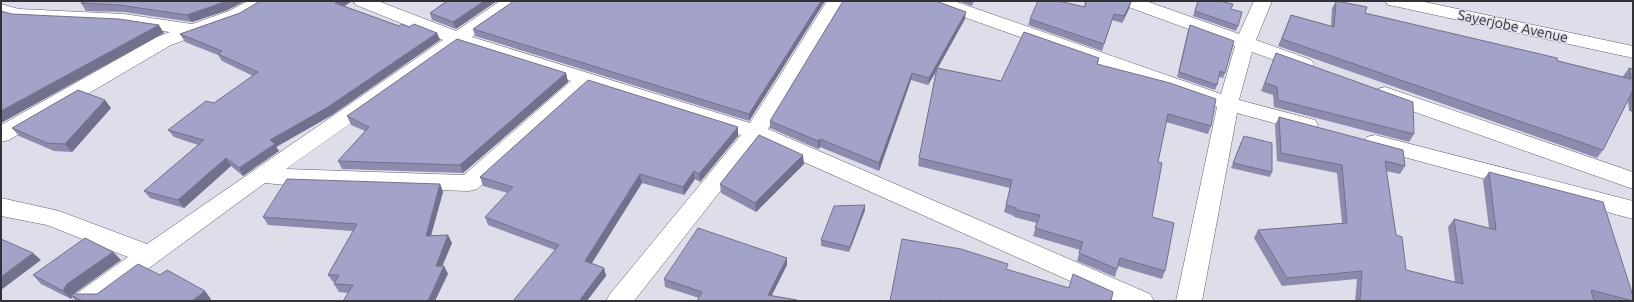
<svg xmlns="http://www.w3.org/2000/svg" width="1634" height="302" font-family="Ubuntu,sans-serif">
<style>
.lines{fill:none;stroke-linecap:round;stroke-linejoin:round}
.street-casing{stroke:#61616b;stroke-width:1}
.secondary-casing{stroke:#61616b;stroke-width:1}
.street{fill:#fff;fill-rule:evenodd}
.secondary{fill:#fff;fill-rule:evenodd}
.wall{fill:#8c8bad}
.shaded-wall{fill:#72718d}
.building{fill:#a3a2c9;stroke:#72718d}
.labels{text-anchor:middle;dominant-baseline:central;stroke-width:3;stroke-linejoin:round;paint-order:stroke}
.street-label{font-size:14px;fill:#323236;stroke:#dedeea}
</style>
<rect width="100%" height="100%" fill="#dedeea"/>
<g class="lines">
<!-- street casing -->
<g class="street-casing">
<g id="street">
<path d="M248,1H270L267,5L243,19L171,45L9,140L1,142V125L157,37L170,32L124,26L18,21L1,16V4L19,9L124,14L192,24L229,11Z"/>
<path d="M353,1H378L456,31L500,1H521L518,5L472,37L750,123L827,1H845L768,129L1150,294L1154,301H1115L759,142L634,301H606L610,294L741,135L589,87L477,189L469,191L297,186L265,183L104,301H72L76,294L128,257L47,225L1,216V198L59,211L147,244L443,40L356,5ZM460,46L571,81L464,175L286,169Z"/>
<path d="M927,1H954L1221,94L1235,46L1123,5L1120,1H1146L1239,34L1254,1H1272L1256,40L1311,60L1314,64L1311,68L1304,70L1252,52L1239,100L1315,120L1318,125L1315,130L1307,132L1237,113L1202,301H1176L1217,107L930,5Z"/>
<path d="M1385,87L1633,172V189L1378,99L1375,94L1378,89Z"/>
<path d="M1375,135L1633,201V219L1367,147L1364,142L1367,137Z"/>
</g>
</g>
<!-- secondary casing -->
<g class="secondary-casing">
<path id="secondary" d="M1385,1H1420L1633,46V58L1394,6L1388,5Z"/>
</g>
<!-- street -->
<use href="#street" class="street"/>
<!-- secondary -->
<use href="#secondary" class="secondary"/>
</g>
<!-- wall -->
<g class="wall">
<path d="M260,1H352L344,6L399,26L409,27L437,33L440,40L332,115L276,147L279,151L243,176L231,166L184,208L150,198L144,191L198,145L174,137L168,130L214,103L253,76L222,61L218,55L185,42L180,34L240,13Z"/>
<path d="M447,1L456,29L432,20L430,13Z"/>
<path d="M514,1H825L749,121L475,36L473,29Z"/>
<path d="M958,1H974L972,6Z"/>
<path d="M1085,1H1128L1131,2L1129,9L1122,23L1112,20L1102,51L1028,25L1030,19L1084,7Z"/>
<path d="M1198,1L1231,9L1238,26L1236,31L1193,16Z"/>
<path d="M1336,1L1365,13L1623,77V76L1629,68L1633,69V112L1629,111L1628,101L1603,150L1597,158L1278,46L1291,15L1331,26L1332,8Z"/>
<path d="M81,3L228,10L192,22L124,12L86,11Z"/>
<path d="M965,19L938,68L1001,81L1099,58L1098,64L1211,126L1208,134L1166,122L1158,162L1152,217L1165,271L1162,279L1118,266L1115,277L1077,261L1080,250L1033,236L1037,223L1014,217V216L1004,212L1010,188L918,166L919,158L936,72L928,85L911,80L879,171L820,147L818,149L770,128V121Z"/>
<path d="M1190,25L1225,73L1223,78L1219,77L1217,85L1215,90L1177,77L1188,30Z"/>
<path d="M1276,53L1414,134L1409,142L1274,107L1273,95L1261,91Z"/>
<path d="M566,73L568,82L463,173L342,169L338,161L365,131L351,125L347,116Z"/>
<path d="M111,108L72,152L54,151L19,136L12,128Z"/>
<path d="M1279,117L1405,166L1400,174L1386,171L1396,235L1406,270L1455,282L1448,227L1454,219L1489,228L1483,180L1489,172L1633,301H1355L1357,279L1282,286L1254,238L1258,230L1342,223L1337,173L1277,161L1275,125Z"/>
<path d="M738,127V136L700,182L695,179L684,195L642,183L592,263L604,268L606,276L555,250L488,225L485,217L508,193L483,186L480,177Z"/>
<path d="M1241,142L1272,172L1270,177L1231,168Z"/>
<path d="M804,164L756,212L721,193L720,184Z"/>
<path d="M440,184L443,192L431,235L452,243L442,266H444L448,274L348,293L339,292L334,284L335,282H333L328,275L353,231L268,225L263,217Z"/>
<path d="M865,210L849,252L821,246V240Z"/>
<path d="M113,252L121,260L75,293L74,294L211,299L209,301H76L72,297L71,299L41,284L33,275Z"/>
<path d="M787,265L699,298L665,287L664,279Z"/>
</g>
<!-- shaded-wall -->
<g class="shaded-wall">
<path d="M227,1H245L228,10L192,22L187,15Z"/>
<path d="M338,1H352L339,10L335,3Z"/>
<path d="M484,1H497L456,29L453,22Z"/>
<path d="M821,1H825L749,121V114Z"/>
<path d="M1131,2L1129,9L1122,23L1124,16Z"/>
<path d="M966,12L965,19L928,85L929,78Z"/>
<path d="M159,25L164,33L1,123V111Z"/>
<path d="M437,33L440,40L332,115L276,147L279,151L243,176L239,168L270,140Z"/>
<path d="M566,73L568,82L463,173L460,165Z"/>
<path d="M912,73L911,80L879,171V163Z"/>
<path d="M105,100L111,108L72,152L65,144Z"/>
<path d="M738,127V136L700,182L699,174Z"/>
<path d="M820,139V147L818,149V141Z"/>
<path d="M803,155L804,164L756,212L755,203Z"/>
<path d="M226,158L231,166L184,208L178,200Z"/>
<path d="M694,171L695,179L684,195L683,187Z"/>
<path d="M640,174L642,183L588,269L585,261Z"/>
<path d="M440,184L443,192L429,243L426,236Z"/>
<path d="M865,205V210L849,252L850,247Z"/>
<path d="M448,235L452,243L439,274L436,266Z"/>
<path d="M113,252L121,260L75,293L73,296L69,294L72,297L71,299L63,291L67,284Z"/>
<path d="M33,253L41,260L1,290V277Z"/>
<path d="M787,258V265L769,301L768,295Z"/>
<path d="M444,266L448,274L435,301H428Z"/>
<path d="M604,268L606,276L587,301H579Z"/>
<path d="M205,291L211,299L209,301H192Z"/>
</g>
<!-- building -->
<g class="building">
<path d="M85,1H227L187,15L119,5L81,3Z"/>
<path d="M260,1H338L335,3L399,26L402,24L409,27L414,24L437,33L328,107L270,140L275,144L239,168L226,158L178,200L144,191L204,140L168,130L206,101L214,103L258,72L218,54L222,51L180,34L240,13Z"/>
<path d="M447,1H484L453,22L430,13Z"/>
<path d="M514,1H821L749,114L473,29Z"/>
<path d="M843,1H936L966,12L929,78L912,73L879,163L820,139L818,141L770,121Z"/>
<path d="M1038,1H1058L1085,7L1086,1H1128L1131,2L1124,16L1114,14L1104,44L1030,19Z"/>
<path d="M1198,1H1219L1233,4L1231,9L1242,12L1238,26L1195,11Z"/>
<path d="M1336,1L1367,7L1365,13L1557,58L1558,61L1631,79L1629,68L1633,69V90L1603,150L1282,39L1291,15L1334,27Z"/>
<path d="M1,11L12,14L119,19L159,25L1,111Z"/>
<path d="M1190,25L1234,41L1225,73L1220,71L1217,85L1179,72Z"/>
<path d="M1024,32L1099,58L1097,64L1170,83L1216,99L1211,126L1168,114L1158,162L1162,163L1152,217L1174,223L1165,271L1120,258L1117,269L1079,253L1083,242L1035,228L1040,215L1016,210V208L1006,205L1012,180L919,158L937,68L1001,81Z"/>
<path d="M457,39L566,73L460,165L338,161L369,127L347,116Z"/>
<path d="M1276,53L1413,102L1414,134L1278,100L1277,87L1265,83Z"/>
<path d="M588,80L738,127L699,174L694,171L683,187L640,174L585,261L604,268L579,301H513L559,245L485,217L513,187L480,177Z"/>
<path d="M78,90L105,100L65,144L47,143L12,128Z"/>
<path d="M1279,117L1403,150L1405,166L1385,161L1396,235L1402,237L1406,270L1463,284L1454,219L1496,230L1489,172L1603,202L1633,296V301L1591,290L1594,301H1360L1362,271L1287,278L1258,230L1347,223L1342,165L1281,153Z"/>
<path d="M759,135L803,155L755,203L720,184Z"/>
<path d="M1244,136L1272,143V172L1233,163Z"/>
<path d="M287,179L440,184L426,236L448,235L436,266H444L428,301H343L353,285L334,284L339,275H328L357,224L263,217Z"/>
<path d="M865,205L850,247L821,240L834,206Z"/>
<path d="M698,228L787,258L768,295L797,300V301H697L702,292L664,279Z"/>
<path d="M85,238L113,252L67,284L63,291L33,275Z"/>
<path d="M1,239L33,253L1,277Z"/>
<path d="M902,239L961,249L1008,264L1006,269L1069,288L1073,274L1113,292L1111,301H943L939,300V301H890Z"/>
<path d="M138,264L160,275L167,270L205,291L192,301H82L69,294H97Z"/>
</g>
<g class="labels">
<!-- street labels -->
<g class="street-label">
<text transform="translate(1513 26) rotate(12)">Sayerjobe Avenue</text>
</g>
</g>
<!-- border -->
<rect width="1634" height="302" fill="none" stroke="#323236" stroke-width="4"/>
</svg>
